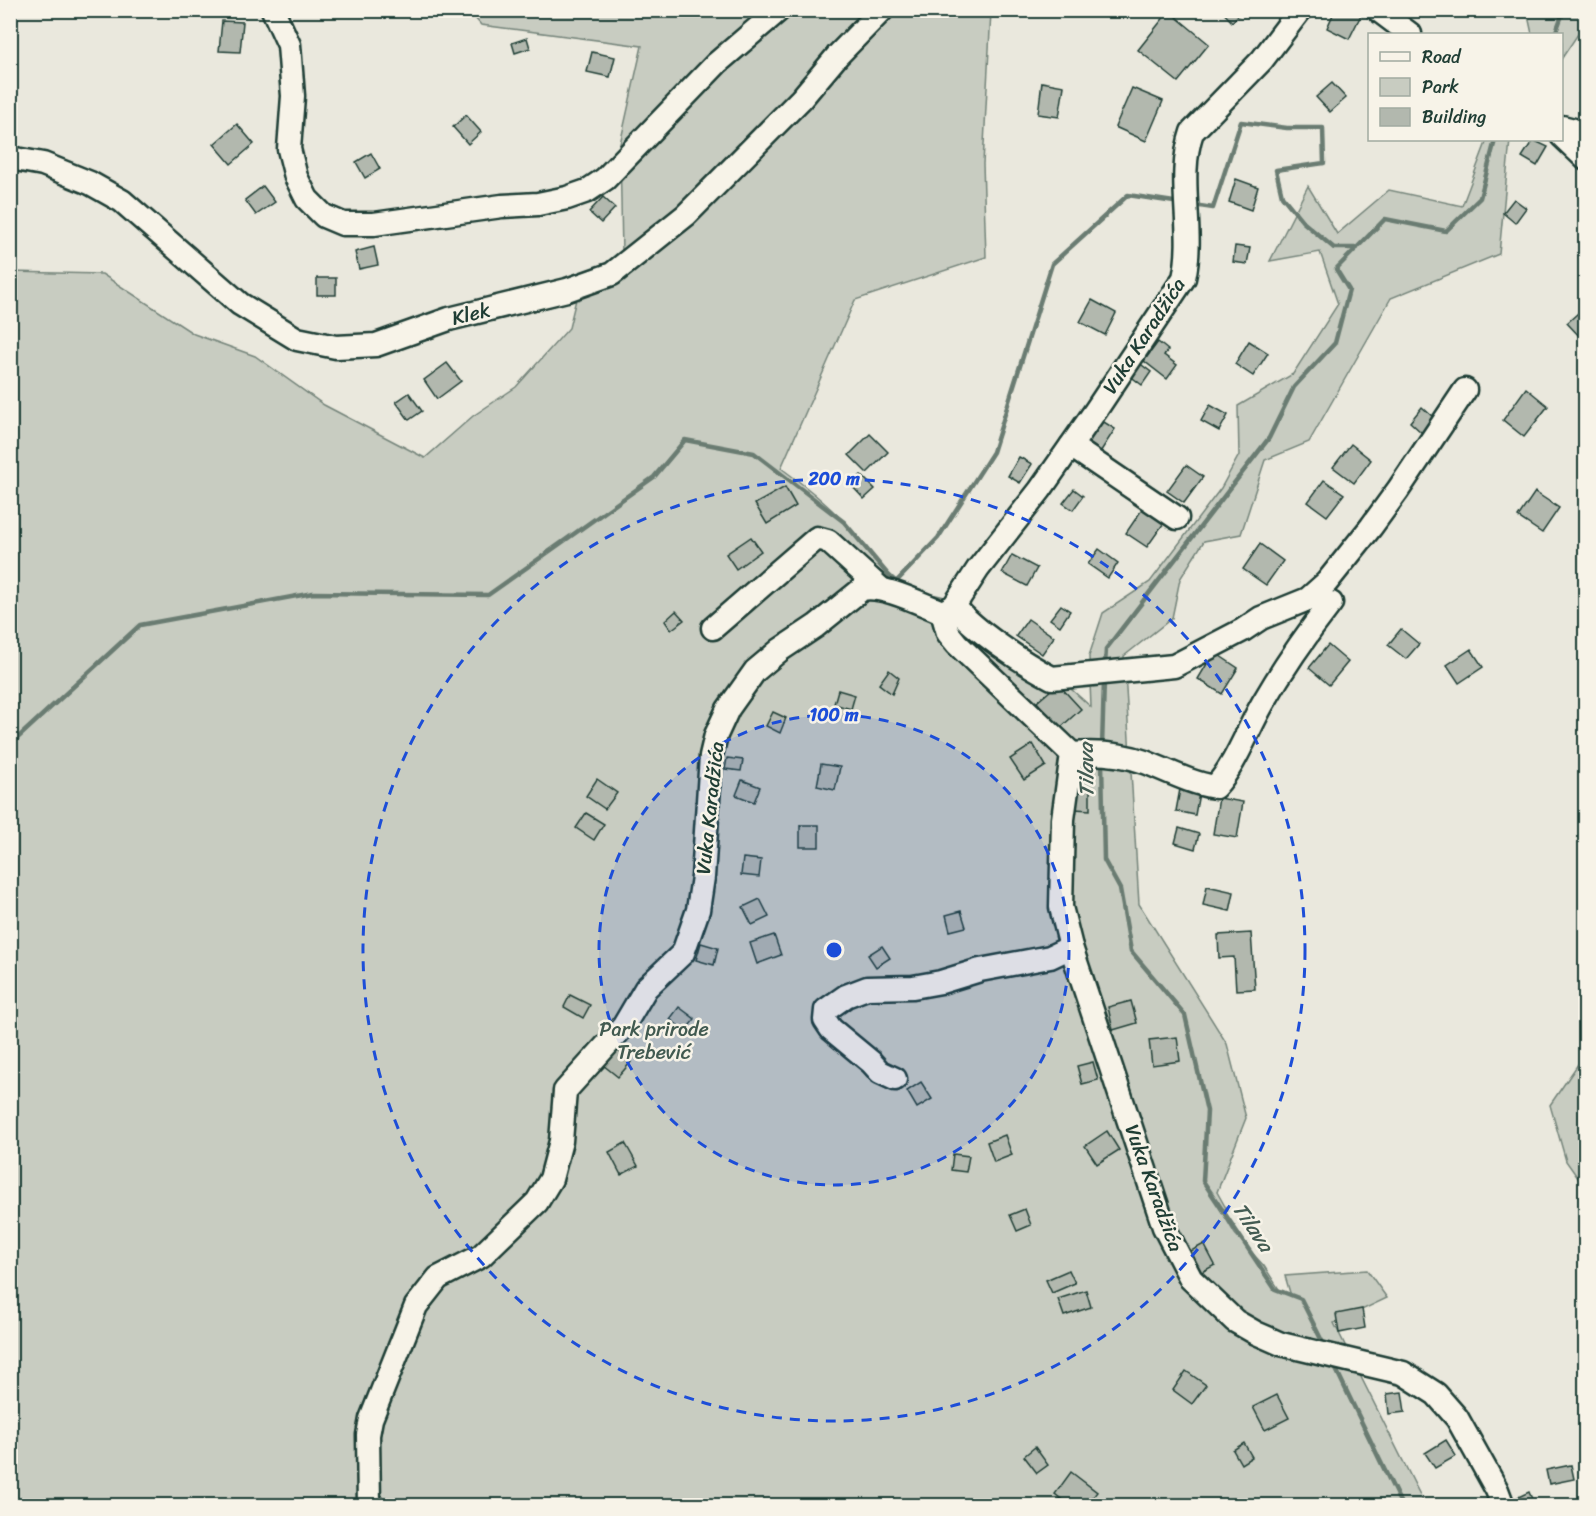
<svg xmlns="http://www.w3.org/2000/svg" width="1596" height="1516" font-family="Sriracha,sans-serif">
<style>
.green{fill:#c8ccc1;stroke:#74847a;stroke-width:1.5}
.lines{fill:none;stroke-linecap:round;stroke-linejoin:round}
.stream{stroke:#6a7c72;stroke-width:4.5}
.building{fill:#b2b8ae;stroke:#1f3d34;stroke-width:1.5}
.minor-casing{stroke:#1f3d34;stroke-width:27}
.minor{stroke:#f7f3e8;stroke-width:22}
.ring{fill:none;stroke:#1d4ed8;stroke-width:3;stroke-dasharray:10 8}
.labels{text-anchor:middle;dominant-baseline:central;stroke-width:5;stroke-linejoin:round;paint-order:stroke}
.street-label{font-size:20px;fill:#1f3d34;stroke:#f7f3e8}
.park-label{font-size:20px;fill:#415a50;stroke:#f7f3e8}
.water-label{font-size:21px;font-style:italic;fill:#445c53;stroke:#f7f3e8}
.centre{fill:#1d4ed8;stroke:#f7f3e8;stroke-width:3}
.ring-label{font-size:18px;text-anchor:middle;font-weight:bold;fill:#1d4ed8;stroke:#f7f3e8;stroke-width:5;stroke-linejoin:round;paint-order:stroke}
</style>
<rect width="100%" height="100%" fill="#eae8dd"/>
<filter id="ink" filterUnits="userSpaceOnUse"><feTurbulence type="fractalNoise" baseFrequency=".0167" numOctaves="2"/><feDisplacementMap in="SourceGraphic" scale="12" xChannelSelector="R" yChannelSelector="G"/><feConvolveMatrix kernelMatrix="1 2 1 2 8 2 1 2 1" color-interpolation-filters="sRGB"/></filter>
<g filter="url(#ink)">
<!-- green -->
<g class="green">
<path d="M469,11H991L983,164L986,257L855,300L781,468C803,484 822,499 841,519C862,542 880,571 908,588C923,597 933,592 947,598L1051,671L1091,707L1089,656L1103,613L1150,582L1221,488L1239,455L1238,406L1293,374L1338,304L1320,252L1270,261L1308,186L1337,234L1389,190L1462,206L1487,140H1510L1499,254L1391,298L1309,442L1265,460L1241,534L1204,541L1180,579L1172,618L1124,656L1139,904L1227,1044L1246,1118L1217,1192L1227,1210L1219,1207L1235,1234L1264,1266L1280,1291L1291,1296L1285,1276L1367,1270L1387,1298L1334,1323L1425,1505L11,1506V272L102,274L194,334L255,356L324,405L425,458L473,416L516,387L569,328L580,283L622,254L620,144L642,46L481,25Z"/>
<path d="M1527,11H1585V29L1578,34L1562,58V34H1532Z"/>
<path d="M1585,1054V1188L1566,1161L1550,1105Z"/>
</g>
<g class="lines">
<!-- stream -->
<g class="stream">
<path d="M1555,34L1564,10"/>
<path d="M1200,206L1213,208L1241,122L1287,128H1323L1324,163L1276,170L1282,196L1303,222L1334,248H1357"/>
<path d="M1105,666L1106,649L1269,438L1294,387L1335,343L1349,290L1336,269L1385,219L1446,231L1480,198L1495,140"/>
<path d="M10,745L140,625L313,593L488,595L654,477L685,440L754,453L844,522L895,583L938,538L993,452L1052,264L1128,195L1174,202"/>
<path d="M1102,747L1104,681"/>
<path d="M1102,762L1104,860L1120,889L1131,951L1185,1015L1207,1111L1203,1181L1275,1289L1301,1299L1325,1347"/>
<path d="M1334,1365L1402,1506"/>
</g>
</g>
<!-- building -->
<g class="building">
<path d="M1221,10H1243L1232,22Z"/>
<path d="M1335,10L1363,11L1349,39L1327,28Z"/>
<path d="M1169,11L1209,44L1178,82L1138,50Z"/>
<path d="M222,21L243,22L240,52L219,51Z"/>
<path d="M527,38L530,48L515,53L512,43Z"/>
<path d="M592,52L615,57L610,77L587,72Z"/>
<path d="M1042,82L1064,86L1059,117L1038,114Z"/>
<path d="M1332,83L1346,98L1330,112L1316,97Z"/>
<path d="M1132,88L1163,101L1146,141L1115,127Z"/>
<path d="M466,115L481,132L468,144L453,127Z"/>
<path d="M237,124L254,144L231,164L214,144Z"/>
<path d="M1533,140L1548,147L1537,166L1522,157Z"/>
<path d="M371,153L380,169L365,178L356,162Z"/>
<path d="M1236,179L1258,187L1251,210L1229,202Z"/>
<path d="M263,186L275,202L256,215L245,200Z"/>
<path d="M603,197L615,208L601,223L589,212Z"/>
<path d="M1514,199L1526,208L1515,223L1503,213Z"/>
<path d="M1235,246L1250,248L1247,264L1233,262Z"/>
<path d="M374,247L378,265L359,269L355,252Z"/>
<rect x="317" y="278" width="19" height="17"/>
<path d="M1092,300L1116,313L1105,335L1080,322Z"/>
<path d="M1586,306V333L1581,338L1567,323Z"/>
<path d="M1249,341L1268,353L1253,376L1235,364Z"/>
<path d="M1158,342L1168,350L1164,355L1177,365L1167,379L1144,361Z"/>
<path d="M1134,359L1151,372L1142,385L1125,372Z"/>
<path d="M447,363L461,381L437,399L424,380Z"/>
<path d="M1526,388L1548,406L1524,437L1503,420Z"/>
<path d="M409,393L422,411L409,420L396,402Z"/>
<path d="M1210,405L1228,415L1219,431L1201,421Z"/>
<path d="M1422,407L1434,418L1422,433L1410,422Z"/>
<path d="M1096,417L1115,429L1099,454L1080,442Z"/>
<path d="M870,434L888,452L867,473L849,455Z"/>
<path d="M1351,444L1371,460L1354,483L1333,467Z"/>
<path d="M1019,457L1032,464L1020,483L1008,476Z"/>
<path d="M1186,465L1203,477L1184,503L1167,491Z"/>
<path d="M861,475L875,489L864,499L851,485Z"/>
<path d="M1324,480L1344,494L1327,516L1308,502Z"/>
<path d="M785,487L796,506L767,524L755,504Z"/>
<path d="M1074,489L1083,496L1073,510L1063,503Z"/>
<path d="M1535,492L1559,508L1542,533L1518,517Z"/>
<path d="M1145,505L1166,520L1147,547L1126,533Z"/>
<path d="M751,537L761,551L736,569L726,554Z"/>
<path d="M1260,544L1283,561L1266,585L1243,569Z"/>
<path d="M1099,549L1118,563L1108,578L1088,564Z"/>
<path d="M1012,555L1037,568L1027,586L1002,573Z"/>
<path d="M1061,605L1070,611L1060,626L1050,619Z"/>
<path d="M676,611L684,620L671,630L665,621Z"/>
<path d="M1028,619L1054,637L1042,654L1016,636Z"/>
<path d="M1401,629L1419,644L1406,659L1388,645Z"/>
<path d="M1328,645L1348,662L1329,685L1309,668Z"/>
<path d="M1471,649L1483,667L1459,683L1447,665Z"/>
<path d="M1214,652L1238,668L1222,694L1198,679Z"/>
<path d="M889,670L899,678L892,694L879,684Z"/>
<path d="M1058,684L1081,709L1060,728L1037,702Z"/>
<path d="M838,690L855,695L851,709L834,704Z"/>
<path d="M773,712L786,718L780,733L766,726Z"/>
<path d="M1033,744L1046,766L1024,780L1010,759Z"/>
<path d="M727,758L743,760L741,771L725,769Z"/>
<path d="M821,764L840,767L835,790L817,786Z"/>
<path d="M597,779L617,793L605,809L586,796Z"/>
<path d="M742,780L760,787L754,802L736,795Z"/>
<path d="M1076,787H1090V810L1075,809Z"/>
<path d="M1180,789L1199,793L1195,815L1176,811Z"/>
<path d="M1219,798L1243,802L1237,838L1213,834Z"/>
<path d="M586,813L604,824L594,840L576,828Z"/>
<rect x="800" y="825" width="19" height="22"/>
<path d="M1179,828L1199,834L1195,849L1175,843Z"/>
<path d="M743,858L761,860L759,877L741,875Z"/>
<path d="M1207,886L1234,892L1230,911L1203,905Z"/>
<path d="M760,899L769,917L752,925L743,907Z"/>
<path d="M961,911L966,927L950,931L946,915Z"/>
<path d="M1251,933L1255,989L1236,990L1234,957L1219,958L1218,935Z"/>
<path d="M774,935L781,955L757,964L750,943Z"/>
<path d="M701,943L718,948L714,965L696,960Z"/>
<path d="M882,946L890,958L876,967L868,955Z"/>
<path d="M570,995L590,1005L583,1018L564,1007Z"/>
<path d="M1131,1001L1137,1023L1113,1030L1108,1007Z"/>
<path d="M679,1007L695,1019L685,1031L670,1019Z"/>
<path d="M1177,1037L1180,1061L1152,1065L1149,1040Z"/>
<path d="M617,1049L631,1062L618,1077L603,1065Z"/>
<path d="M1093,1062L1098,1080L1082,1084L1077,1066Z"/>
<path d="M921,1082L932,1099L917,1108L907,1091Z"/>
<path d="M1107,1131L1119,1150L1097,1164L1085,1146Z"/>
<path d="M1005,1135L1012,1155L994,1162L987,1142Z"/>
<path d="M625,1143L638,1166L621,1175L609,1152Z"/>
<path d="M953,1154L969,1156L966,1172L951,1170Z"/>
<path d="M1025,1209L1031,1225L1017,1231L1010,1215Z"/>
<path d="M1204,1244L1215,1265L1198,1274L1187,1253Z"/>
<path d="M1069,1270L1075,1283L1052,1293L1046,1280Z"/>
<path d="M1086,1290L1091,1307L1064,1316L1058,1299Z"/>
<path d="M1362,1309L1365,1328L1339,1333L1336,1314Z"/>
<path d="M1186,1371L1206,1385L1192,1404L1173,1390Z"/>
<path d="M1402,1392L1405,1412L1389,1414L1387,1394Z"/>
<path d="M1277,1395L1289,1418L1265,1430L1253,1407Z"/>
<path d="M1446,1440L1456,1456L1435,1468L1425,1453Z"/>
<path d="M1244,1443L1252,1457L1241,1464L1233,1450Z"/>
<path d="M1035,1447L1048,1465L1037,1473L1024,1456Z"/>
<path d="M1571,1465L1574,1479L1549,1484L1546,1470Z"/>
<path d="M1071,1472L1097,1492L1086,1506H1070L1055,1494Z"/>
<path d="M1529,1492L1535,1506H1514L1512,1500Z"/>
</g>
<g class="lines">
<!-- minor casing -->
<g class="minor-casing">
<g id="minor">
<path d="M273,10L289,45L293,96L289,149L296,177L307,199L324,216L343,224H374L502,206L538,204L567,198L587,191L605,179L717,63L779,10"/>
<path d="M1300,10L1262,60L1192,132C1176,179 1195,230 1184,278L1096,410L1040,490L978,569L954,606L942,612L948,633L957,644L1072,754L1063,819L1061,907L1071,947L1164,1227L1191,1279L1235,1321L1256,1333L1281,1344L1403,1373L1436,1394L1457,1418L1497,1490L1503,1506"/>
<path d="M1378,10L1410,34"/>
<path d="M1562,127L1586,133"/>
<path d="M1562,136L1586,159"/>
<path d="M10,158L43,164L90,183L122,201L240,304L297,339L336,347L376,345L449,319L567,290L612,274L686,215L801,99L838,55L882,10"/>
<path d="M1071,446L1177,518"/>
<path d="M954,606C975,631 1023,663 1052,678L1174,666L1243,630L1261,618L1308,599L1327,582L1371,527L1398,490L1465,390"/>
<path d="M713,628L817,538L828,541L881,589"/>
<path d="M1072,754C1096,752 1122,754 1145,762C1168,771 1190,783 1215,787C1236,764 1247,731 1263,703C1283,668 1306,635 1331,603"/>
<path d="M895,1079L880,1072L871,1062L831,1029L825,1020L826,1010L846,996L867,988L913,987L941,982L980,970L1050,957L1071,947"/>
<path d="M369,1506L368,1435L371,1419L416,1306L438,1278L481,1256L537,1202L551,1179L561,1141L565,1091L623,1027L646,988L683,953L698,910L703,877L711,756L716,735L728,709L755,671L780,650L816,626L862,589C883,584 921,604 942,612"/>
</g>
</g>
<!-- minor -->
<use href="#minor" class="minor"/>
</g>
</g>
<!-- distance rings -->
<circle cx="834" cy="950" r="235" fill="#1d4ed8" fill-opacity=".12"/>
<g class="ring">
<circle cx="834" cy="950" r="235"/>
<circle cx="834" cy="950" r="471"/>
</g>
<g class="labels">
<!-- street labels -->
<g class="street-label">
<text transform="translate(471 314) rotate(-14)">Klek</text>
<text transform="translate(1144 336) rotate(-57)">Vuka Karadžića</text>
<text transform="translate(710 808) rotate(-84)">Vuka Karadžića</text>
<text transform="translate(1154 1188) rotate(70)">Vuka Karadžića</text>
</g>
<!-- park labels -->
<g class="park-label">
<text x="654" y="1029">Park prirode<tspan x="654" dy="23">Trebević</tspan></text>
</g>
<!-- water labels -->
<g class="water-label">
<text transform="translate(1086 770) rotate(-91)">Tilava</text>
<text transform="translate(1253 1227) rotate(56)">Tilava</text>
</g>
</g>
<circle cx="834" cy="950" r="9" class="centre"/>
<g class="ring-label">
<text x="834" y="485">200 m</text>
<text x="834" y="721">100 m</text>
</g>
<!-- margin -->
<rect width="1596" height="1516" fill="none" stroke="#f7f3e8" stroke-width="36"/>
<rect x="18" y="18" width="1560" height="1480" fill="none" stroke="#1f3d34" stroke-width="2" filter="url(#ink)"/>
<!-- legend -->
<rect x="1368" y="33" width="195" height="108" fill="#f7f3e8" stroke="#a1aaa0" stroke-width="1.5"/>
<rect x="1380" y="52" width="30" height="9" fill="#f7f3e8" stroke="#a1aaa0" stroke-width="1.5"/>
<text x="1422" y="63" font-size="18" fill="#1f3d34">Road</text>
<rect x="1380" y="78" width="30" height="18" fill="#c8ccc1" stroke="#a1aaa0" stroke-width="1.5"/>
<text x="1422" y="93" font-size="18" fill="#1f3d34">Park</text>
<rect x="1380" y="108" width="30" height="18" fill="#b2b8ae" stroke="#a1aaa0" stroke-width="1.5"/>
<text x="1422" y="123" font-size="18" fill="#1f3d34">Building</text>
</svg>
